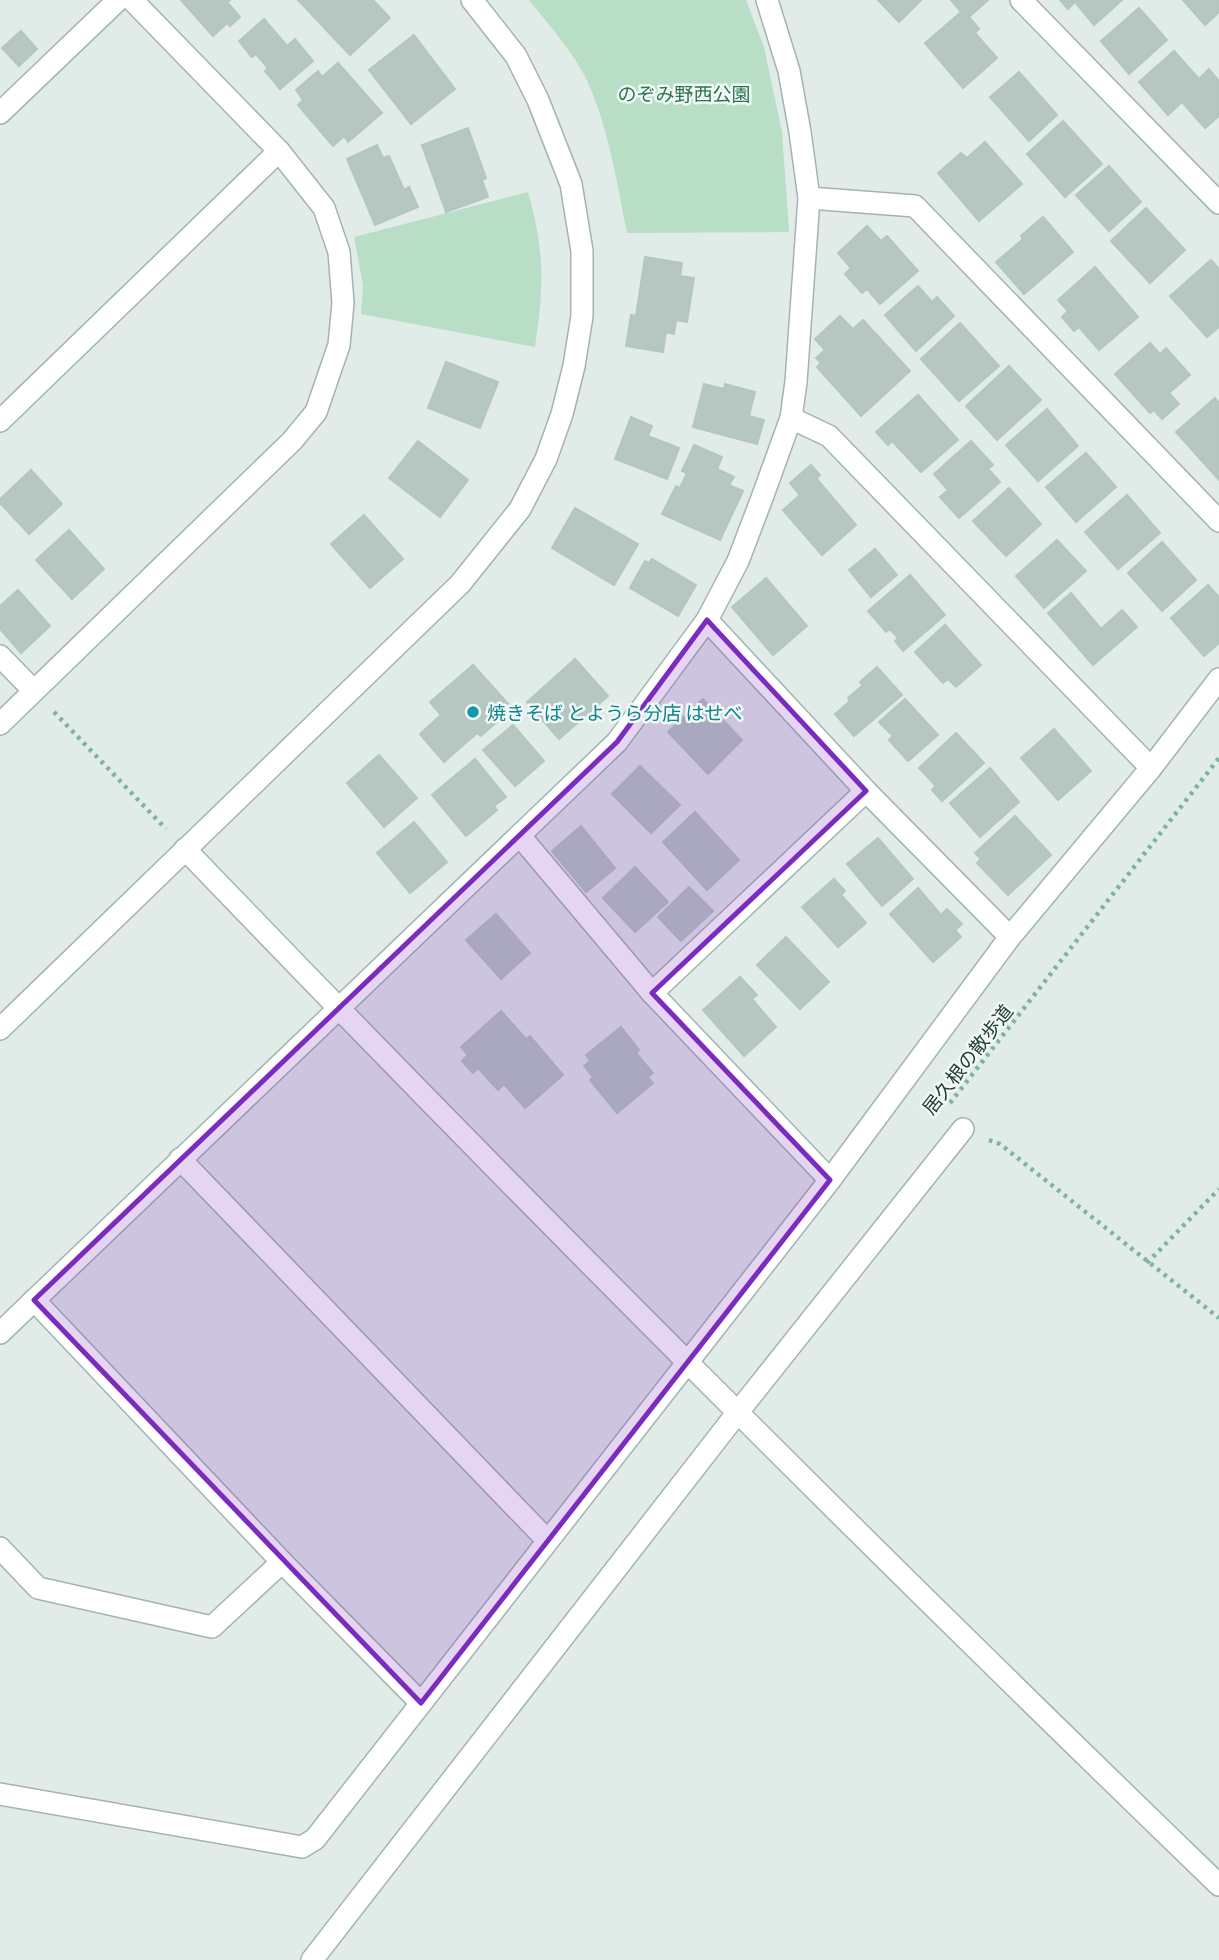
<svg xmlns="http://www.w3.org/2000/svg" width="1219" height="1960" font-family="'Exo 2','Noto Sans JP',sans-serif">
<style>
.green{fill:#b8dec6}
.building{fill:#b6c7c1;stroke:#b3c6c0;stroke-width:2}
.lines{fill:none;stroke-linecap:round;stroke-linejoin:round}
.minor-casing{stroke:#a3b4b0;stroke-width:24}
.tertiary-casing{stroke:#a3b4b0;stroke-width:24}
.path{stroke:#80b1a6;stroke-width:4.5;stroke-dasharray:3.5 5;stroke-linecap:butt}
.minor{stroke:#fff;stroke-width:21}
.tertiary{stroke:#fff;stroke-width:21}
.marked{fill:#7b2cbf;fill-opacity:0.2;stroke:#7b2cbf;stroke-width:5;stroke-linejoin:round}
.culture-dot{fill:#0f9aa8;stroke:#f1f8f5;stroke-width:2.5}
.labels{text-anchor:middle;dominant-baseline:central;stroke-width:5;stroke-linejoin:round;paint-order:stroke}
.park-label{font-size:19px;fill:#29754e;stroke:#f1f8f5}
.culture-label{font-size:19px;fill:#0d838f;stroke:#f1f8f5;text-anchor:start}
.street-label{font-size:19px;fill:#203d38;stroke:#f1f8f5}
</style>
<rect width="100%" height="100%" fill="#e1ece8"/>
<!-- green -->
<g class="green">
<path d="M529,0H746L764,47L782,132L789,232L627,233C617,183 609,131 589,85C577,56 548,24 529,0Z"/>
<path d="M528,192C545,253 544,285 535,347L361,314L363,285L354,237Z"/>
</g>
<!-- building -->
<g class="building">
<path d="M181,0H230L227,2L240,17L230,26L227,23L213,36Z"/>
<path d="M298,0H373L390,18L350,55Z"/>
<path d="M878,0H921L899,22Z"/>
<path d="M951,0H988L969,17L979,29L975,33L997,58L963,88L925,43L961,12Z"/>
<path d="M1060,0H1122L1094,25L1075,2L1068,9Z"/>
<path d="M1183,0H1219V12L1205,25Z"/>
<path d="M1139,8L1167,40L1129,74L1101,41Z"/>
<path d="M264,19L287,46L295,39L313,61L280,89L265,71L268,68L256,54L252,57L239,41Z"/>
<path d="M21,31L37,49L19,66L2,48Z"/>
<path d="M414,35L455,89L411,124L369,70Z"/>
<path d="M1174,51L1199,79L1209,69L1219,81V116L1205,128L1182,102L1168,115L1139,82Z"/>
<path d="M338,63L382,113L348,142L344,136L333,146L298,105L303,100L296,90L318,71L322,77Z"/>
<path d="M1019,72L1057,115L1029,141L990,97Z"/>
<path d="M1063,121L1102,164L1065,197L1027,154Z"/>
<path d="M468,128L486,178L482,180L488,197L446,212L422,145Z"/>
<path d="M985,142L1022,184L979,221L938,173L961,153L967,158Z"/>
<path d="M377,145L383,158L389,156L404,190L409,187L418,207L375,225L347,159Z"/>
<path d="M1109,166L1141,202L1109,231L1076,195Z"/>
<path d="M1146,208L1185,250L1150,283L1111,241Z"/>
<path d="M1043,217L1073,252L1024,294L996,262L1023,239L1021,236Z"/>
<path d="M867,226L881,241L887,236L918,271L880,304L867,289L862,293L845,274L851,268L838,253Z"/>
<path d="M645,257L682,263L680,276L694,278L687,322L676,320L674,334L666,332L663,352L626,346L631,315L636,316Z"/>
<path d="M1211,260L1219,269V327L1207,337L1170,296Z"/>
<path d="M1095,267L1138,317L1099,350L1079,327L1074,331L1062,317L1068,311L1058,300Z"/>
<path d="M918,286L932,302L937,297L954,316L916,351L885,315Z"/>
<path d="M840,316L853,329L863,320L910,371L861,416L817,367L821,363L816,358L825,350L815,339Z"/>
<path d="M960,323L999,366L959,401L921,359Z"/>
<path d="M1150,343L1160,354L1166,348L1190,375L1169,393L1179,404L1162,419L1154,410L1150,413L1115,374Z"/>
<path d="M446,362L498,382L480,428L428,408Z"/>
<path d="M1009,366L1041,400L997,440L966,406Z"/>
<path d="M704,384L724,389L725,384L755,392L749,416L764,420L757,444L693,427Z"/>
<path d="M918,395L958,440L921,472L892,441L888,445L876,432Z"/>
<path d="M1215,398L1219,403V480L1176,432Z"/>
<path d="M1047,409L1078,446L1038,481L1006,445Z"/>
<path d="M631,417L652,426L648,436L679,448L667,479L615,459Z"/>
<path d="M418,441L468,480L440,517L389,478Z"/>
<path d="M971,441L993,465L988,469L1000,482L959,518L940,497L948,490L934,474Z"/>
<path d="M694,445L722,457L717,469L734,477L729,485L743,491L720,540L662,514L676,486L680,488L687,473L682,471Z"/>
<path d="M1086,453L1116,487L1076,522L1046,487Z"/>
<path d="M811,465L820,475L816,478L856,525L822,555L783,510L800,495L790,483Z"/>
<path d="M31,470L62,504L29,534L0,503V499Z"/>
<path d="M1009,488L1041,524L1006,556L973,521Z"/>
<path d="M1127,495L1160,533L1118,569L1085,532Z"/>
<path d="M575,508L638,544L614,585L552,548Z"/>
<path d="M364,515L403,559L370,588L331,544Z"/>
<path d="M69,530L104,569L72,599L36,560Z"/>
<path d="M1057,540L1086,571L1044,608L1016,576Z"/>
<path d="M1162,542L1196,580L1162,611L1128,573Z"/>
<path d="M875,549L897,575L871,597L849,570Z"/>
<path d="M652,559L696,585L678,616L630,588L645,561L649,563Z"/>
<path d="M910,575L945,615L903,651L895,641L898,638L890,629L886,632L868,611Z"/>
<path d="M766,578L807,626L773,655L732,607Z"/>
<path d="M1208,585L1219,597V643L1204,656L1171,618Z"/>
<path d="M18,590L50,626L21,653L0,629V606Z"/>
<path d="M1071,593L1101,629L1122,610L1137,627L1093,665L1048,613Z"/>
<path d="M945,625L981,665L956,687L948,679L943,683L915,652Z"/>
<path d="M575,659L608,696L559,739L527,702Z"/>
<path d="M473,665L512,708L481,736L477,733L444,762L420,734L441,715L430,702Z"/>
<path d="M877,667L902,695L854,736L835,714L850,701L848,698L863,685L860,682Z"/>
<path d="M703,699L742,740L708,774L668,732Z"/>
<path d="M905,699L938,735L908,761L889,740L893,736L879,722Z"/>
<path d="M513,725L544,761L515,786L483,750Z"/>
<path d="M1054,729L1091,771L1058,800L1021,758Z"/>
<path d="M956,733L984,763L942,801L932,790L936,786L919,768Z"/>
<path d="M379,755L417,798L384,827L347,783Z"/>
<path d="M475,759L506,797L494,806L497,810L466,836L432,795Z"/>
<path d="M640,766L680,805L651,833L612,794Z"/>
<path d="M990,768L1019,802L980,837L950,803Z"/>
<path d="M695,812L739,860L707,890L663,842Z"/>
<path d="M1015,816L1051,855L1008,895L977,863L981,859L975,853Z"/>
<path d="M414,822L447,862L410,893L377,853Z"/>
<path d="M581,826L615,868L586,892L552,851Z"/>
<path d="M878,838L913,879L882,906L847,864Z"/>
<path d="M635,867L668,902L635,932L603,898Z"/>
<path d="M834,879L845,891L841,895L866,923L838,947L802,907Z"/>
<path d="M689,887L713,911L681,941L658,917Z"/>
<path d="M918,888L941,915L947,909L962,924L955,930L961,937L933,962L890,914Z"/>
<path d="M496,914L530,953L501,979L466,940Z"/>
<path d="M786,937L829,982L800,1009L757,965Z"/>
<path d="M740,977L757,995L752,999L776,1027L744,1056L703,1010Z"/>
<path d="M501,1011L526,1039L530,1036L563,1075L525,1108L504,1084L498,1090L478,1068L473,1073L462,1061L468,1055L461,1047Z"/>
<path d="M621,1027L639,1050L636,1053L653,1073L648,1077L653,1083L617,1113L590,1080L593,1077L584,1066L590,1061L586,1055Z"/>
</g>
<g class="lines">
<!-- minor casing -->
<g class="minor-casing">
<g id="minor">
<path d="M1021,0L1219,203"/>
<path d="M0,113L118,0"/>
<path d="M809,198L915,206L1219,521"/>
<path d="M791,418L829,436L1151,768"/>
<path d="M0,421L279,151"/>
<path d="M707,620L866,791L1010,937"/>
<path d="M0,656L34,691"/>
<path d="M0,724L292,441L316,412L339,345L343,303L339,252L324,208L279,151L132,0"/>
<path d="M520,836L652,993L830,1180"/>
<path d="M652,993L866,791"/>
<path d="M180,1159L547,1540"/>
<path d="M34,1300L282,1562L421,1703"/>
<path d="M0,1333L617,742L707,620L738,561L762,498L791,418L796,382L809,198L800,132L789,71L767,0"/>
<path d="M0,1548L38,1588L212,1627L282,1562"/>
<path d="M0,1794L302,1847L315,1839L830,1180L1010,937L1151,768L1219,679"/>
<path d="M312,1960L738,1412L963,1129"/>
</g>
</g>
<!-- tertiary casing -->
<g class="tertiary-casing">
<g id="tertiary">
<path d="M185,849C523,1201 868,1546 1219,1885"/>
<path d="M0,1029L460,584L520,509L546,459L562,414L574,366L582,316V251L571,184L538,100L516,56L472,0"/>
</g>
</g>
<!-- path -->
<g class="path">
<path d="M54,712L166,829"/>
<path d="M950,1103L1219,758"/>
<path d="M989,1140L1000,1144L1219,1318"/>
<path d="M1147,1263L1219,1189"/>
</g>
<!-- minor -->
<use href="#minor" class="minor"/>
<!-- tertiary -->
<use href="#tertiary" class="tertiary"/>
</g>
<!-- marked area -->
<path class="marked" d="M707,620L866,791L652,993L830,1180L421,1703L34,1300L617,742Z"/>
<!-- markers -->
<circle class="culture-dot" cx="473" cy="712" r="7"/>
<g class="labels">
<!-- park labels -->
<g class="park-label">
<text x="684" y="93">のぞみ野西公園</text>
</g>
<!-- culture labels -->
<g class="culture-label">
<text x="487" y="712">焼きそば とようら分店 はせべ</text>
</g>
<!-- street labels -->
<g class="street-label">
<text transform="translate(967 1059) rotate(-52)">居久根の散歩道</text>
</g>
</g>
</svg>
